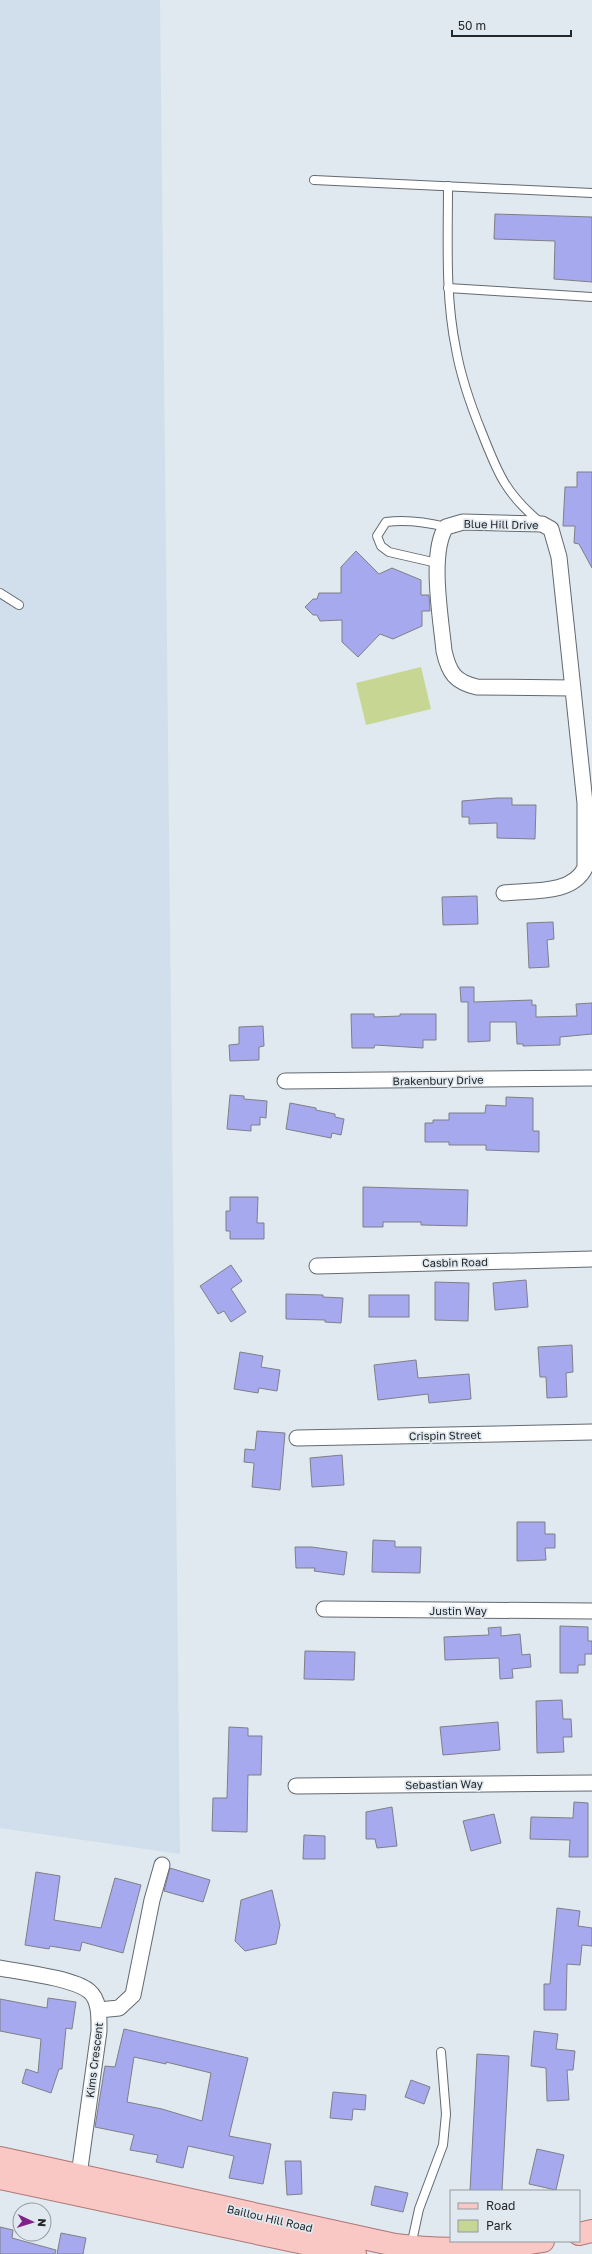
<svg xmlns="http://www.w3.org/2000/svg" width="592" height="2254" font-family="'Golos Text',sans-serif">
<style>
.built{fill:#d0dfeb}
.green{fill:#c7d793}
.building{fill:#a7a9ee;stroke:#7f7f88;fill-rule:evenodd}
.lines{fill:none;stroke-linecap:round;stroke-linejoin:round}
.service-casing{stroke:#636a70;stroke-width:10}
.minor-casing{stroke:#636a70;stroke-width:17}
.primary-casing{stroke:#ac7774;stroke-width:24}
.service{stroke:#fff;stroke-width:8}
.minor{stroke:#fff;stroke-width:15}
.primary{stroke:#f9c7c4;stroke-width:22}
.labels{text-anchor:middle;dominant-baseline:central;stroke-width:3.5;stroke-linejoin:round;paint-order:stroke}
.street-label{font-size:11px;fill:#232729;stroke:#e0e9ef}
</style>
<rect width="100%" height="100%" fill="#e0e9ef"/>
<!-- built -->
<path class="built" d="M0,0H160L180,1854L0,1828Z"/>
<!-- green -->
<path class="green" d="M421,667L431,709L366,725L356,683Z"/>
<!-- building -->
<g class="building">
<path d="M495,214L592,217V282L554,279L555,241L494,239Z"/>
<path d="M577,472H592V568L579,544L574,543L575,526H563L565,487H577Z"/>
<path d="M356,551L379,574L392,568L421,580V595H429L430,611H422V626L393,639L380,634L358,657L342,642V620L320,621L317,615H313L305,607L313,599H317L319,593H341V567Z"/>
<path d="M497,798H512V805H536L535,839L497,838V823L469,824V817H462V801Z"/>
<path d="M477,896L478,924L443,925L442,897Z"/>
<path d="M553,922L554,939L547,940L549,967L529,968L527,923Z"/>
<path d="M460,987H474V1002L532,1000V1005H536V1017L577,1016L576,1004L592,1003V1034L560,1037V1045L523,1046V1044H517L516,1022H490V1041L468,1042V1002H461Z"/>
<path d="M351,1014H374V1017L400,1016V1014H436V1040H423V1048L375,1045L374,1048H352Z"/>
<path d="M263,1026L264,1046L259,1047V1060L230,1061L229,1045L239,1044V1027Z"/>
<path d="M230,1095L244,1096V1099L267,1101L266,1118L260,1117V1125H251V1131L227,1129Z"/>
<path d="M506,1097L533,1098V1131H539V1152L486,1150V1145H449V1142H425V1123H433V1120H449V1113H485L486,1105L506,1106Z"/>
<path d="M290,1103L316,1108V1110L335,1114V1117L344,1119L341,1135L332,1133L331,1138L286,1129Z"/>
<path d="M363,1187L468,1190L467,1226L421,1225V1222H383V1227H363Z"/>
<path d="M230,1197H258L257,1223H264V1239H230V1231H226V1211H230Z"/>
<path d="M231,1265L242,1281L231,1289L246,1312L231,1322L224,1311L218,1314L200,1286Z"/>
<path d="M526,1280L528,1307L495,1310L493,1283Z"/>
<path d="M435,1282L469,1283L468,1321L435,1320Z"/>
<path d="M286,1294L323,1295V1297L343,1298L341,1323L325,1322V1320L286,1319Z"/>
<rect x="369" y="1295" width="40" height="22"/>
<path d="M572,1345L573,1372L566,1373L567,1397L547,1398L546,1377H540L538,1347Z"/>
<path d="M240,1352L263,1356L261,1367L280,1370L277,1391L259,1388L258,1393L234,1389Z"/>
<path d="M416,1360L418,1378L469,1374L471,1399L429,1403L428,1394L378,1400L374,1365Z"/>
<path d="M257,1431L285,1433L280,1490L252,1487L254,1463L244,1462L245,1449L255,1450Z"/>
<path d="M342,1455L344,1485L312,1487L310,1458Z"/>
<path d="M517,1522H545V1534H555V1548H545L546,1560L517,1561Z"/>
<path d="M373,1540L395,1541V1547H421L420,1573L372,1572Z"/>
<path d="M295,1547H312L347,1552L344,1575L314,1571L315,1568H296Z"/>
<path d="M560,1626L588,1627V1641H592V1654H585V1665H578V1673H560Z"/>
<path d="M501,1627V1636L520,1634L522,1655L530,1654L531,1667L512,1669L513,1678L500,1679L499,1658L445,1660L444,1637L489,1635L488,1628Z"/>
<path d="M305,1651L355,1652L354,1680L304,1679Z"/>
<path d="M562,1700L563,1719H571L572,1737H563L564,1752L537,1753L536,1701Z"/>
<path d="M498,1722L500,1750L443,1755L440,1727Z"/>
<path d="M229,1727L248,1728V1736H262L261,1775H248L247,1832L212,1831L213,1798H227Z"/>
<path d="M574,1802L588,1803V1857H569L570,1840L530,1839L531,1817L573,1818Z"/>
<path d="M392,1807L397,1846L377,1848L375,1839H366V1812Z"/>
<path d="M494,1814L501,1843L471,1851L463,1821Z"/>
<path d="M304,1835L325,1836V1859H303Z"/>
<path d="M170,1868L210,1880L203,1902L164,1891Z"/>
<path d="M36,1872L60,1876L54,1920L101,1928L115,1878L141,1885L123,1953L82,1942L80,1951L50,1946L49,1949L25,1945Z"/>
<path d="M272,1890L280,1925L276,1944L245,1951L235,1941L241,1900Z"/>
<path d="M557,1908L580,1911L578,1926L592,1928V1946L582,1945L580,1965L567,1964L566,2010H544V1984H550Z"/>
<path d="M48,1998L76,2002L72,2029L66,2028L62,2069H59L51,2093L22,2083L26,2069L38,2073L41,2039L0,2031V1999L47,2008Z"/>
<path d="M124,2029L248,2058L229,2136L271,2144L263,2184L229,2178L234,2156L188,2146L183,2168L156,2162L158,2155L130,2150L134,2135L95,2127L105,2066L115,2067ZM134,2057L166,2064V2062L211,2073L202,2121L162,2109L127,2102Z"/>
<path d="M534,2031L558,2034L556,2049L575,2051L573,2070H567L569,2100L547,2101L546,2068L531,2066Z"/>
<path d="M477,2054L509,2056L502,2191H470Z"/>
<path d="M411,2080L430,2087L424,2104L405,2097Z"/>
<path d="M333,2092L366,2095L365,2110L353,2109L352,2120L330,2118Z"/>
<path d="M537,2149L564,2155L556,2190L529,2184Z"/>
<path d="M285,2161H301L302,2194L287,2195Z"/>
<path d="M375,2186L408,2193L403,2212L371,2205Z"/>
<path d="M0,2227L13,2230L12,2238L56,2250L55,2254H0Z"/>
<path d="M61,2233L86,2238L83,2254H57Z"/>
</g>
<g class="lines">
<!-- service casing -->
<g class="service-casing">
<g id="service">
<path d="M314,180L592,193"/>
<path d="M448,186C448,240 445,296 456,349C461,378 471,406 482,433C498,474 506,494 541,523"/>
<path d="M448,288L592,297"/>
<path d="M437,563L389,552L381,546L377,536L386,522C407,519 426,522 446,527"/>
<path d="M0,593L19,605"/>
<path d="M411,2246L419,2209L443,2145L446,2114L441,2052"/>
</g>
</g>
<!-- minor casing -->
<g class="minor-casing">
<g id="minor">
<path d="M504,893C530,890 572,895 585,868V803L559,557L551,529L542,524L463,522L446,527C429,553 441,619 444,651C449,673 455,682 477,687L573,688"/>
<path d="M285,1081L592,1078"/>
<path d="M317,1266L592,1259"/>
<path d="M297,1438L592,1432"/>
<path d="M324,1609L592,1611"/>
<path d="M296,1786L592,1783"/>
<path d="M0,1968C21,1972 73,1978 89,1991C100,2000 99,2018 99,2031L79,2175"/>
<path d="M99,2010L119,2008L133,1995L152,1900L162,1865"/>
</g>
</g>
<!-- primary casing -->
<g class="primary-casing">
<g id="primary">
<path d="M0,2158L395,2245C445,2252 493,2249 543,2241"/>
<path d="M0,2178L355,2254"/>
<path d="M579,2234L592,2231"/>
</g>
</g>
<!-- service -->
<use href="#service" class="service"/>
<!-- minor -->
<use href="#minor" class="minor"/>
<!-- primary -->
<use href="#primary" class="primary"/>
</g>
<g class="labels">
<!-- street labels -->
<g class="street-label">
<text transform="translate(501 524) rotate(1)">Blue Hill Drive</text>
<text transform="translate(438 1080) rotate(-1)">Brakenbury Drive</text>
<text transform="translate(455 1262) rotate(-1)">Casbin Road</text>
<text transform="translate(445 1435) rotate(-1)">Crispin Street</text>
<text x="458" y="1610">Justin Way</text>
<text transform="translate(444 1784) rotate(-1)">Sebastian Way</text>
<text transform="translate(94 2060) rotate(-83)">Kims Crescent</text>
<text transform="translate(270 2218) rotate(13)">Baillou Hill Road</text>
</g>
</g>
<!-- legend -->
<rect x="450" y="2190" width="130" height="52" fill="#e0e9ef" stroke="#949ba0"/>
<rect x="458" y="2203" width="20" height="6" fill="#f9c7c4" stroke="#949ba0"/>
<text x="486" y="2210" font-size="12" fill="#232729">Road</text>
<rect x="458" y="2220" width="20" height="12" fill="#c7d793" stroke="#949ba0"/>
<text x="486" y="2230" font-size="12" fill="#232729">Park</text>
<!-- north arrow -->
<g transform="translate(32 2222) rotate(94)"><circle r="19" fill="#e0e9ef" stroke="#949ba0"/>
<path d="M0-3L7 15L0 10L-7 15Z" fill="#83218b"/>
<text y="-6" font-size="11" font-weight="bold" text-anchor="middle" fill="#232729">N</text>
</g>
<!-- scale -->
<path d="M452 30v6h119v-6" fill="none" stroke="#232729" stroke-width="2"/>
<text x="458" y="30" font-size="12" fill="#232729" stroke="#e0e9ef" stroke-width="3" paint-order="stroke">50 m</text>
</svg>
